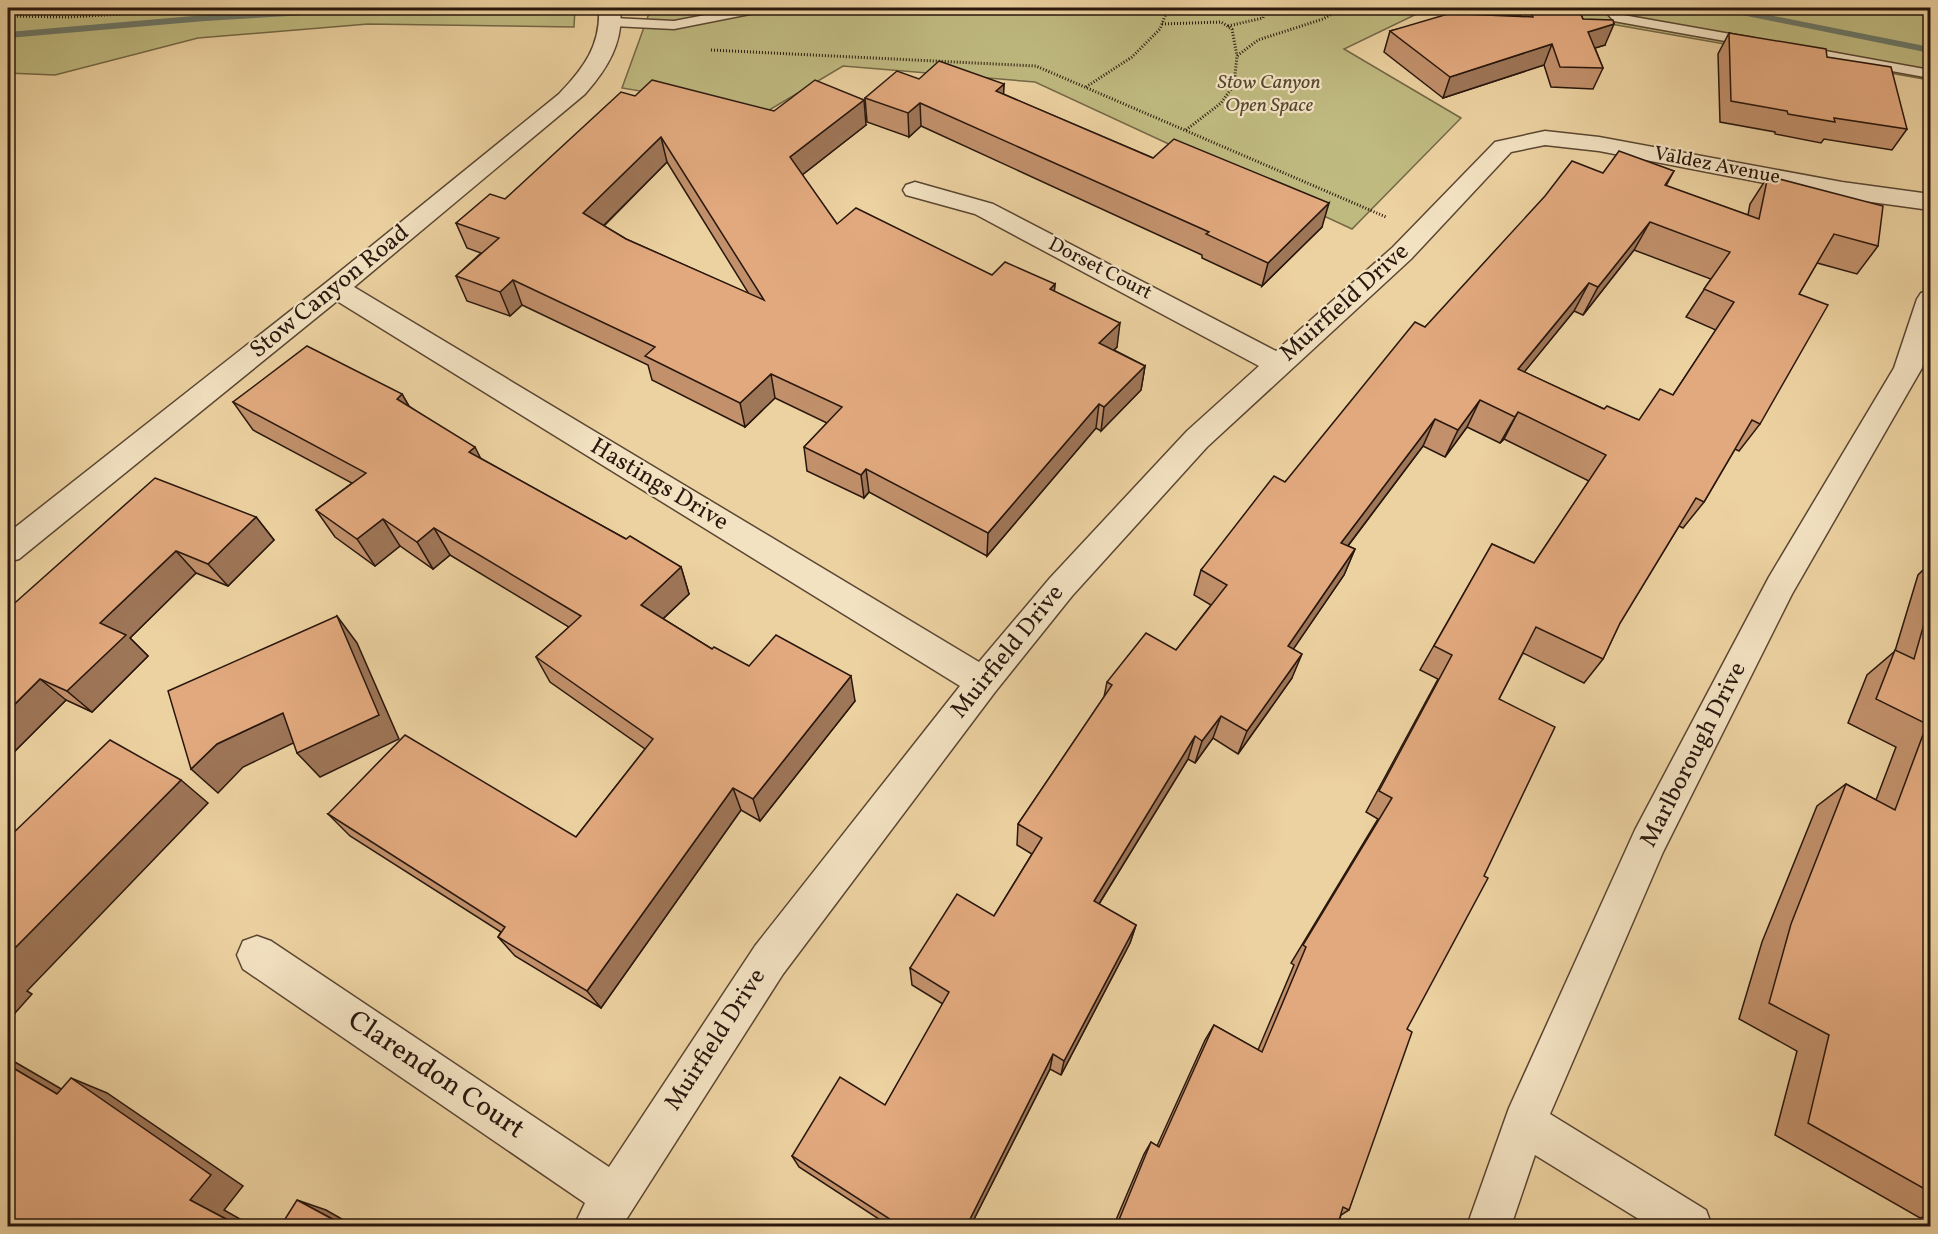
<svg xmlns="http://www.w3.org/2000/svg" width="1938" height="1234" font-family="Vollkorn,serif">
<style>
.green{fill:#bfba80;stroke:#746846;stroke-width:1.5}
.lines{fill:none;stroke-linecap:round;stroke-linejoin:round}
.stream{fill:#6c7869;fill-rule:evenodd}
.service-casing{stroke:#5a4632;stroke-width:3}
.minor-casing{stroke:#5a4632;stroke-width:3}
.path{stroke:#29170d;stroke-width:3;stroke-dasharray:1 2;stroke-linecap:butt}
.service{fill:#f3e2c2;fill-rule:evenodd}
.minor{fill:#f3e2c2;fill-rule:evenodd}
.wall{fill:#c2916c;stroke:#29170d;stroke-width:1.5;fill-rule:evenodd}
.shaded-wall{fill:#9e7658;stroke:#29170d;stroke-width:1.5}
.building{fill:#e2a97e;stroke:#29170d;stroke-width:1.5;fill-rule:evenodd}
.labels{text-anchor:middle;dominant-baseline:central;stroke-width:4.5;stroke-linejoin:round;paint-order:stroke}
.far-park-label{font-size:20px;font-style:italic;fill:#564830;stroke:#f3e2c2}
.far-street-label{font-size:20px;fill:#29170d;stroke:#f3e2c2}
.street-label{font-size:24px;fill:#29170d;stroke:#f3e2c2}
.near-street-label{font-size:28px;fill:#29170d;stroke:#f3e2c2}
</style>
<rect width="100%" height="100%" fill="#edd2a1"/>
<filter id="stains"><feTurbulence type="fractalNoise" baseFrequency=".00333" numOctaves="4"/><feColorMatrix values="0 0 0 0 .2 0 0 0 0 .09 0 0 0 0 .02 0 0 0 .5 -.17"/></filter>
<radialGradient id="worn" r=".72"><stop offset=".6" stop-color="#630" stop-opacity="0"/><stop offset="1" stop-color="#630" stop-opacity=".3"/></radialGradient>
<!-- green -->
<g class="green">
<path d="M8,8H575L574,27L368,24L198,38L55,75L8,73Z"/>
<path d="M651,8H1429L1344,49L1461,118L1352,229L1035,82L843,66L766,112L622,88Z"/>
<path d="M1520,8H1930V80Z"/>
</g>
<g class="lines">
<!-- stream -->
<g class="stream">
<path d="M334,8H379L374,11L205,21L8,38V32L205,15Z"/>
<path d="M1717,8H1734L1930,47V53L1722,11Z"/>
</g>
<!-- service casing -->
<g class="service-casing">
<g id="service">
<path d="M742,8H767L760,12L674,29L613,26L606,22L613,18L674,21Z"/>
<path d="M1602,8H1615L1623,15L1753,38L1760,42L1753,46L1619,22L1614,21Z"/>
<path d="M1798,46L1930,70V78L1793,53L1791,50Z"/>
</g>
</g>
<!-- minor casing -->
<g class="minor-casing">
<g id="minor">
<path d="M599,8H620C624,42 607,69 585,94L354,287L979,662L1050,578L1187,431L1259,366L975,214L906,195L903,190L906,185L915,182L993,204L1276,351L1393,247L1495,142L1545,131L1599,137L1842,182L1930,194V210L1842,198L1599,151L1545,145L1511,152L1411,259L1207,447L1072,596L995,692L783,974L622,1226H574L585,1203L243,969L237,955L243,941L257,936L271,941L609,1167L755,946L960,686L337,301L19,559L8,562V533L327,282L559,94C584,68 601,45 599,8Z"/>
<path d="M1930,290V341L1922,368L1792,594L1663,852L1550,1114L1706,1210L1712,1226H1650L1535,1155L1511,1226H1467L1509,1108L1635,830L1769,577L1894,368L1917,299L1921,293Z"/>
</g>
</g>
<!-- path -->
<g class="path">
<path d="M8,16L68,17L178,11L192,8"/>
<path d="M1162,24L1221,22L1232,29L1237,56"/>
<path d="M1228,26L1263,18L1266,8"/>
<path d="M711,50L1036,66L1386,217"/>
<path d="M1086,87L1132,57L1160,29L1168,8"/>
<path d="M1186,130L1221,103L1234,85L1237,56L1258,40L1323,19L1343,8"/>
</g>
<!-- service -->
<use href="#service" class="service"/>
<!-- minor -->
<use href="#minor" class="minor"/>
</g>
<!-- wall -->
<g class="wall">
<path d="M1524,8H1578L1583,19L1605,45L1595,48L1603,68L1593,89L1551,87L1544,65L1443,98L1384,52L1390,31L1462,14L1520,16Z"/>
<path d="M1729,33L1827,57L1907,129L1892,150L1824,139L1821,143L1775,134V132L1720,122L1718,54Z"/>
<path d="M919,79L1004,84L1003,94L1153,158L1322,227L1262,286L1202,258V255L921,126L909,137L867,122L865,98Z"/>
<path d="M635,96L774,111L866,125L802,175L837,224L992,275L1055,284L1054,291L1117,347L1114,350L1145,366L1141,390L1101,431L1096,428L987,556L869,492L864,498L807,471L804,447L827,423L775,398L745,427L652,380L648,365L522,305L510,316L467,301L456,276L481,253L467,248L456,223L505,199ZM667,162L749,294L626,239L604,226Z"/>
<path d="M1674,171L1666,186L1748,215L1750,204L1768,176L1878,246L1857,274L1817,263L1799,294L1760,424L1739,451L1735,449L1704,502L1683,528L1679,526L1620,623L1603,659L1584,683L1523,653L1499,699L1407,1029L1349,1210L1341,1215L1337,1227H1113L1144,1154L1151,1142L1157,1146L1205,1040L1214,1025L1258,1050L1294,965L1291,963L1378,819L1366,812L1438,679L1420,670L1492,544L1534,563L1589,481L1504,439L1500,443L1467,427L1445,457L1423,446L1348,546L1355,549L1344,575L1293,649L1292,678L1238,754L1213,738L1195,763L1188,759L1099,904L1136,925L1130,943L1061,1075L1050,1069L970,1227H891L799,1167L792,1156L885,1105L943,1004L912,985L910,968L994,916L1032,854L1017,845L1018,824L1104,697L1107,682L1176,650L1211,605L1194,595L1201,570L1285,482L1425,327L1603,173ZM1634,250L1711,279L1686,317L1716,330L1673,395L1639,420L1604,409L1524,372L1574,311L1583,315Z"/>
<path d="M402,394L409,406L480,458L626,539L681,567L689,594L663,619L712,649L749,666L855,701L760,821L741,810L601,1008L515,956L498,937L501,932L350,836L328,814L576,837L645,749L550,682L536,657L569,627L450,555L433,569L400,546L375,566L335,537L316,510L352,483L253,430L233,402Z"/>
<path d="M256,517L274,540L228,586L196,573L130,638L148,656L92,712L66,700L8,758V609Z"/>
<path d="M1930,563V1215L1920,1218L1775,1135L1797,1051L1739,1019L1762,942L1817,806L1846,784L1876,800L1896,747L1848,723L1867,675L1895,651L1918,575Z"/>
</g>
<!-- shaded-wall -->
<g class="shaded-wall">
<path d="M1614,24L1605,45L1579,53L1588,32Z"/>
<path d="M1552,44L1544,65L1443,98L1450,77Z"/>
<path d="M1004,84L1003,108L996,91Z"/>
<path d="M864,100L866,125L793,182L790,157Z"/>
<path d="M920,103L921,126L909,137L908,113Z"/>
<path d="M661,137L667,162L591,238L583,213Z"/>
<path d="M1329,203L1322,227L1262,286L1268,263Z"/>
<path d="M1650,222L1634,250L1583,315L1598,287Z"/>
<path d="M513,280L522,305L510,316L500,292Z"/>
<path d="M1589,283L1574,311L1504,397L1518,369Z"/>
<path d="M1055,284L1053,308L1050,289Z"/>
<path d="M1120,323L1117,347L1096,367L1099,343Z"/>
<path d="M1145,366L1141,390L1101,431L1104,407Z"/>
<path d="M771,374L775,398L745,427L740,403Z"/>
<path d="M402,394L418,423L397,399Z"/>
<path d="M1480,400L1467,427L1445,457L1458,430Z"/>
<path d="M1099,404L1096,428L987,556L988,533Z"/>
<path d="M1518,412L1504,439L1500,443L1515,417Z"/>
<path d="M1435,419L1423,446L1331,568L1341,543Z"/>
<path d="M475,447L489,475L469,452Z"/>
<path d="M866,469L869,492L864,498L861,475Z"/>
<path d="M256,517L274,540L228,586L208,564Z"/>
<path d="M383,519L400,546L375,566L357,539Z"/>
<path d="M434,528L450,555L433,569L417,542Z"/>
<path d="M1355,549L1344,575L1279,670L1288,646Z"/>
<path d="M176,551L196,573L130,638L148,656L92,712L67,691L100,623Z"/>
<path d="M681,567L689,594L651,630L641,605Z"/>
<path d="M337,616L357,643L399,739L320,777L297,753Z"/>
<path d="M1302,654L1292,678L1238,754L1247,731Z"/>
<path d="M851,676L855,701L760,821L753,799Z"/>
<path d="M40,679L66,700L8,758V711Z"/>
<path d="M283,713L306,737L243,767L218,793L191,769L217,744Z"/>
<path d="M1221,716L1213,738L1195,763L1202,741Z"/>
<path d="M1195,736L1188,759L1089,920L1094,901Z"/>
<path d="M181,780L208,803L27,991L32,994L8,1021V955Z"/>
<path d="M733,788L741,810L601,1008L587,991Z"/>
<path d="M1136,925L1130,943L1061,1075L1064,1061Z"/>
<path d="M1053,1054L1050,1069L970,1227H966Z"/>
<path d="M8,1058L94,1108L57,1094L8,1065Z"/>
<path d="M71,1078L107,1093L243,1186L224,1210L254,1227H241L190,1200Z"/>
<path d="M297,1200L326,1210L356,1227H347Z"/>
</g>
<!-- building -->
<g class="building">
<path d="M1529,8H1578L1583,19L1613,20L1614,24L1588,32L1603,68L1560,67L1552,44L1450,77L1390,31L1458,11L1462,14L1533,17Z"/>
<path d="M1729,33L1826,49L1827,57L1891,67L1907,129L1834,118L1835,122L1788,114L1787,111L1731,101Z"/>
<path d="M939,61L1004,84L996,91L1153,158L1174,139L1329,203L1268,263L1206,234L1209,232L920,103L908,113L865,98L897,71L919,79Z"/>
<path d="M652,80L774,111L815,80L864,100L790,157L837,224L856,208L992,275L1005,262L1055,284L1050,289L1120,323L1099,343L1145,366L1104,407L1099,404L988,533L866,469L861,475L804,447L842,407L771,374L740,403L645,356L655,347L513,280L500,292L456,276L499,238L456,223L490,194L505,199L621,92L635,96ZM661,137L764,300L626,239L583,213Z"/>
<path d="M1619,151L1674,171L1665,185L1759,219L1768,176L1883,206L1878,246L1834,234L1799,294L1828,305L1760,424L1752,420L1704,502L1696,498L1620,623L1603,659L1536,627L1499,699L1555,727L1484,876L1488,878L1407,1029L1412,1032L1349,1210L1343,1207L1337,1227H1116L1151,1142L1159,1147L1214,1025L1262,1052L1306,947L1303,945L1392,798L1379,791L1452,655L1434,646L1492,544L1534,563L1606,455L1518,412L1515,417L1480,400L1458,430L1435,419L1341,543L1355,549L1288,646L1302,654L1247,731L1221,716L1202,741L1195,736L1094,901L1136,925L1064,1061L1053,1054L966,1227H902L792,1156L840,1077L885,1105L949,992L910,968L957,894L994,916L1042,838L1018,824L1112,685L1107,682L1146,633L1176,650L1227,585L1201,570L1274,476L1285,482L1415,322L1425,327L1545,196L1572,161L1603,173ZM1650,222L1730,252L1704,289L1734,302L1673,395L1660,389L1639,420L1607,406L1604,409L1518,369L1589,283L1598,287Z"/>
<path d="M307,346L402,394L397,399L475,447L469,452L626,539L630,536L681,567L641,605L712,649L714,647L749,666L776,635L851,676L753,799L733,788L587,991L498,937L505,927L328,814L405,735L576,837L653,739L536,657L581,616L434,528L417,542L383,519L357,539L316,510L366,473L233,402Z"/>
<path d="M155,478L256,517L208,564L176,551L100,623L126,635L67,691L40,679L8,711V609Z"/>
<path d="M1930,603V1192L1808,1123L1829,1035L1769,1003L1791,924L1846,784L1895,810L1927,724L1876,699L1895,650L1914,659Z"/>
<path d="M337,616L379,715L297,753L283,713L217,744L191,769L168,691Z"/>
<path d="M110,740L181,780L8,955V838Z"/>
<path d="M8,1065L57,1094L71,1078L211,1175L190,1200L241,1227H8Z"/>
<path d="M297,1200L347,1227H280Z"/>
</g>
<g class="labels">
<!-- far-park labels -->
<g class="far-park-label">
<text x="1269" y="83">Stow Canyon<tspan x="1269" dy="23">Open Space</tspan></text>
</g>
<!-- far-street labels -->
<g class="far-street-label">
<text transform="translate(1717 166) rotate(11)">Valdez Avenue</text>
<text transform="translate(1100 269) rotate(27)">Dorset Court</text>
</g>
<!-- street labels -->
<g class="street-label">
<text transform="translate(330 292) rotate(-39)">Stow Canyon Road</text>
<text transform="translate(1345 303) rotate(-42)">Muirfield Drive</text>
<text transform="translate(659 485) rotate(31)">Hastings Drive</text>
<text transform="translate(1008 652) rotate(-51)">Muirfield Drive</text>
<text transform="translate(1694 755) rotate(-63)">Marlborough Drive</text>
<text transform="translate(716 1040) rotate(-57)">Muirfield Drive</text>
</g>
<!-- near-street labels -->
<g class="near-street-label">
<text transform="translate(436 1075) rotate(34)">Clarendon Court</text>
</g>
</g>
<!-- margin -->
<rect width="1938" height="1234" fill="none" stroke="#edd2a1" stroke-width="30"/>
<rect x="9" y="9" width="1920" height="1216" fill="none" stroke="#29170d" stroke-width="3"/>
<rect x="15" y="15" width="1908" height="1204" fill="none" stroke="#29170d" stroke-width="1.5"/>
<rect width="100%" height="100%" filter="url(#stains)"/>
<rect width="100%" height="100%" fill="url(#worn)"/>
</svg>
